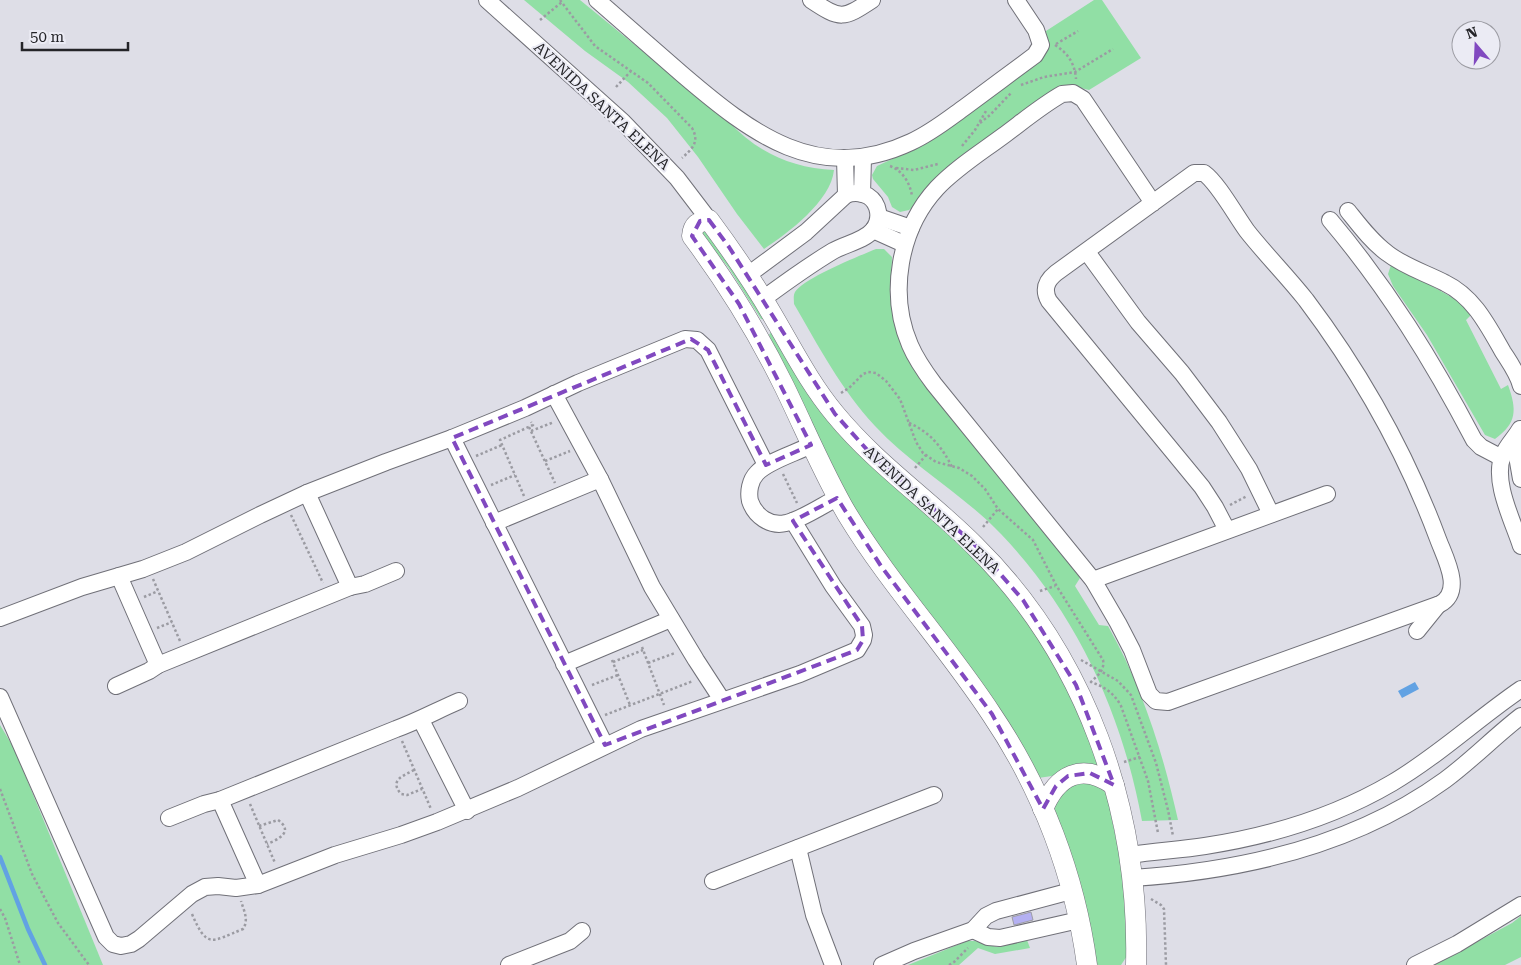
<svg xmlns="http://www.w3.org/2000/svg" width="1521" height="965" font-family="'Roboto Serif',serif">
<style>
.green{fill:#91dfa5}
.water{fill:#62a2e3}
.lines{fill:none;stroke-linecap:round;stroke-linejoin:round}
.stream{stroke:#62a2e3;stroke-width:4.5}
.building{fill:#b4b0f2;stroke:#9d9ca5}
.minor-casing{stroke:#707078;stroke-width:18}
.tertiary-casing{stroke:#707078;stroke-width:21}
.path{stroke:#9b9ba2;stroke-width:2.5;stroke-dasharray:2.5 2.5;stroke-linecap:butt}
.minor{stroke:#fff;stroke-width:16}
.tertiary{stroke:#fff;stroke-width:20}
.marked{fill:none;stroke:#8149c0;stroke-width:4;stroke-dasharray:10 6;stroke-linejoin:round}
.labels{text-anchor:middle;dominant-baseline:central;stroke-width:4;stroke-linejoin:round;paint-order:stroke}
.street-label{font-size:15px;fill:#242428;stroke:#ebebf4}
</style>
<rect width="100%" height="100%" fill="#dedee7"/>
<!-- green -->
<g class="green">
<path d="M524,0H580L728,121C757,152 791,168 834,170C831,201 788,233 764,249L737,214L698,157L667,118L628,82L585,51Z"/>
<path d="M1094,0H1102L1141,58L1089,90L1073,86L909,210L900,212L892,207L888,197L873,179L872,175L877,166L914,149L1047,45L1046,31Z"/>
<path d="M705,228L766,320L761,319L728,267L701,234Z"/>
<path d="M876,249H884L892,257L891,287L894,317L1080,578L1075,586L1099,625L1108,626C1142,686 1163,753 1178,820L1142,821C1122,713 1077,614 1001,534C963,494 913,467 875,426C841,389 819,347 794,304C794,300 793,296 795,292C804,278 859,256 876,249Z"/>
<path d="M1391,265L1396,266L1462,303L1471,315L1466,320L1501,389L1508,385C1517,410 1517,423 1495,439L1485,435L1427,335L1393,286L1388,274Z"/>
<path d="M771,332H774L934,520L996,580L1051,656L1090,737L1098,767L1072,765L1052,776L1038,778L861,521L836,474L769,335Z"/>
<path d="M0,725L14,748L103,965H0Z"/>
<path d="M1090,781L1104,791L1107,795L1120,858L1124,892L1127,956L1121,965H1098L1095,960L1055,813L1054,807L1070,784Z"/>
<path d="M1521,916V957L1505,965H1434L1512,923Z"/>
<path d="M1027,940L1030,948L995,954L978,948L959,965H908L967,941H975L997,947Z"/>
</g>
<!-- water -->
<path class="water" d="M1415,682L1419,689L1402,698L1398,691Z"/>
<g class="lines">
<!-- stream -->
<path class="stream" d="M0,857L28,929L45,965"/>
</g>
<!-- building -->
<path class="building" d="M1031,912L1033,920L1014,925L1012,917Z"/>
<g class="lines">
<!-- minor casing -->
<g class="minor-casing">
<g id="minor">
<path d="M487,0L623,122L677,178L709,220"/>
<path d="M597,0C626,25 654,50 683,75C751,133 818,186 911,142C931,133 947,120 965,107C988,90 1012,72 1035,55L1041,45L1036,30L1016,0"/>
<path d="M811,0C841,20 843,19 872,0"/>
<path d="M845,158L846,195"/>
<path d="M862,194L863,158"/>
<path d="M1153,203L1083,99L1073,93L1062,94C1041,106 1022,122 1003,136C980,153 956,168 937,188C899,229 888,294 910,345C916,359 925,372 934,384L1093,580L1118,623L1132,650L1149,694L1156,701L1168,702L1440,604C1464,591 1445,558 1438,539C1406,453 1361,373 1306,300C1287,276 1266,255 1247,231C1236,216 1218,183 1204,173H1194L1056,273C1046,281 1043,290 1049,301L1202,487L1215,507L1227,530"/>
<path d="M1348,211C1360,226 1372,242 1387,253C1405,267 1426,273 1445,283C1474,297 1488,326 1503,352C1510,363 1518,374 1521,386"/>
<path d="M879,217L911,228"/>
<path d="M1330,220C1388,289 1432,360 1474,440L1481,447L1502,458"/>
<path d="M873,230L904,244"/>
<path d="M1087,252L1138,322L1182,373L1219,422L1249,469L1271,514"/>
<path d="M748,275L806,232L846,195C853,192 860,192 868,196C879,203 882,219 873,230C864,241 845,244 833,251C808,266 786,282 763,299"/>
<path d="M554,394L600,479L652,587L696,660L722,700"/>
<path d="M1520,429C1515,438 1507,445 1503,455C1492,481 1513,521 1521,546"/>
<path d="M1520,432L1517,456L1521,479"/>
<path d="M452,438L605,745"/>
<path d="M811,445C796,453 768,461 757,473C750,480 748,492 750,501C755,516 770,527 786,523C801,520 823,505 837,498"/>
<path d="M307,493L350,587"/>
<path d="M494,523L600,479"/>
<path d="M119,576L158,665"/>
<path d="M1093,580L1327,494"/>
<path d="M0,618L82,587L143,569L186,552L260,515L307,493L386,462L452,438L525,408L578,383L685,339L697,340L708,350L766,465"/>
<path d="M1417,631L1438,605"/>
<path d="M564,664L671,619"/>
<path d="M116,686L149,671L158,665L350,587L365,584L396,571"/>
<path d="M0,697L106,937L113,944L121,946L131,944L139,939L192,894L205,887L218,886L236,888L258,885L335,855L401,835L437,822L518,788L641,729L800,674L857,650L863,640L864,635L862,626L833,586L793,521"/>
<path d="M421,720L467,811"/>
<path d="M220,800L258,885"/>
<path d="M169,818L204,804L220,800L396,729C418,721 438,710 459,701"/>
<path d="M798,848L814,915L833,965"/>
<path d="M1130,855C1155,851 1180,850 1205,846C1270,836 1334,817 1392,783C1438,756 1477,719 1521,689"/>
<path d="M1133,878C1242,871 1354,846 1445,780C1472,760 1495,736 1521,716"/>
<path d="M713,881L934,795"/>
<path d="M973,930L988,937L1000,938L1079,920"/>
<path d="M509,965L570,941L582,931"/>
<path d="M882,965L914,951L973,930L986,916L996,911L1071,891"/>
<path d="M1415,965L1457,944L1521,905"/>
</g>
</g>
<!-- tertiary casing -->
<g class="tertiary-casing">
<g id="tertiary">
<path d="M1043,809C1057,775 1082,762 1114,785"/>
<path d="M1087,965C1075,876 1042,789 992,715C947,646 890,585 847,514C823,473 805,429 784,386C758,333 727,283 692,236C693,224 698,222 709,220C732,251 754,283 773,316C793,350 810,384 835,414C876,464 929,500 974,545C1086,655 1140,810 1136,965"/>
</g>
</g>
<!-- path -->
<g class="path">
<path d="M560,0L595,46L648,83L692,128C700,142 692,149 682,158"/>
<path d="M540,20L562,2"/>
<path d="M1056,44L1078,31"/>
<path d="M1055,45C1068,53 1075,64 1076,79"/>
<path d="M1021,85L1044,77L1075,72L1113,49"/>
<path d="M616,87L631,71"/>
<path d="M980,123L990,115L1011,93"/>
<path d="M962,146L975,130L986,111"/>
<path d="M890,166C903,171 910,183 912,196"/>
<path d="M896,168L914,170L938,164"/>
<path d="M841,393L849,388L863,374L868,372L876,373L886,381L900,399L916,442L923,453L936,462L959,468L972,476L985,489L998,509L1033,540L1056,585L1103,660C1105,670 1098,675 1091,682C1105,687 1114,693 1121,706L1148,781L1158,833"/>
<path d="M909,423C930,432 942,447 952,467"/>
<path d="M529,427L555,483"/>
<path d="M531,431L554,422"/>
<path d="M476,456L502,445"/>
<path d="M545,461L570,451"/>
<path d="M915,468L926,455"/>
<path d="M783,474L797,503"/>
<path d="M491,485L515,475"/>
<path d="M524,496L500,440L533,425L531,422"/>
<path d="M1230,505L1247,496"/>
<path d="M291,515L323,583"/>
<path d="M983,527L998,509"/>
<path d="M153,579L180,641"/>
<path d="M1040,591L1055,586"/>
<path d="M144,597L158,591"/>
<path d="M157,628L172,622"/>
<path d="M642,647L664,705"/>
<path d="M612,660L630,705"/>
<path d="M1081,660L1118,681L1131,695L1156,763L1168,810L1173,836"/>
<path d="M613,662L643,650"/>
<path d="M648,663L675,653"/>
<path d="M592,685L618,675"/>
<path d="M605,715L693,681"/>
<path d="M402,741L431,809"/>
<path d="M1124,762L1140,757"/>
<path d="M414,770C403,776 389,780 401,794L407,795L422,789"/>
<path d="M0,789L32,874L58,923L89,965"/>
<path d="M250,804L275,863"/>
<path d="M259,826L278,820C295,832 277,840 267,844"/>
<path d="M1151,899L1161,905L1164,909L1166,965"/>
<path d="M0,909L5,918L20,965"/>
<path d="M192,914C207,949 211,942 243,929C249,920 244,911 241,901"/>
<path d="M949,965L954,962L968,948"/>
</g>
<!-- minor -->
<use href="#minor" class="minor"/>
<!-- tertiary -->
<use href="#tertiary" class="tertiary"/>
</g>
<!-- marked area -->
<path class="marked" d="M709,220L729,247L835,414L870,453L974,544L1023,600L1076,685L1114,785L1090,773L1068,776L1056,786L1043,809L992,714L881,566L837,498L793,521L862,626L863,640L857,650L605,745L452,438L691,339L708,350L766,465L811,445L739,304L692,236L700,221Z"/>
<g class="labels">
<!-- street labels -->
<g class="street-label">
<text transform="translate(602 106) rotate(43)">AVENIDA SANTA ELENA</text>
<text transform="translate(932 510) rotate(43)">AVENIDA SANTA ELENA</text>
</g>
</g>
<!-- north arrow -->
<g transform="translate(1476 45) rotate(341)"><circle r="24" fill="#ebebf4" stroke="#9b9ba2"/>
<path d="M0-4L9 19L0 12L-9 19Z" fill="#8149c0"/>
<text y="-8" font-size="14" font-weight="bold" text-anchor="middle" fill="#242428">N</text>
</g>
<!-- scale -->
<path d="M22 42v8h106v-8" fill="none" stroke="#242428" stroke-width="2.5"/>
<text x="30" y="42" font-size="15" fill="#242428" stroke="#ebebf4" stroke-width="4" paint-order="stroke">50 m</text>
</svg>
